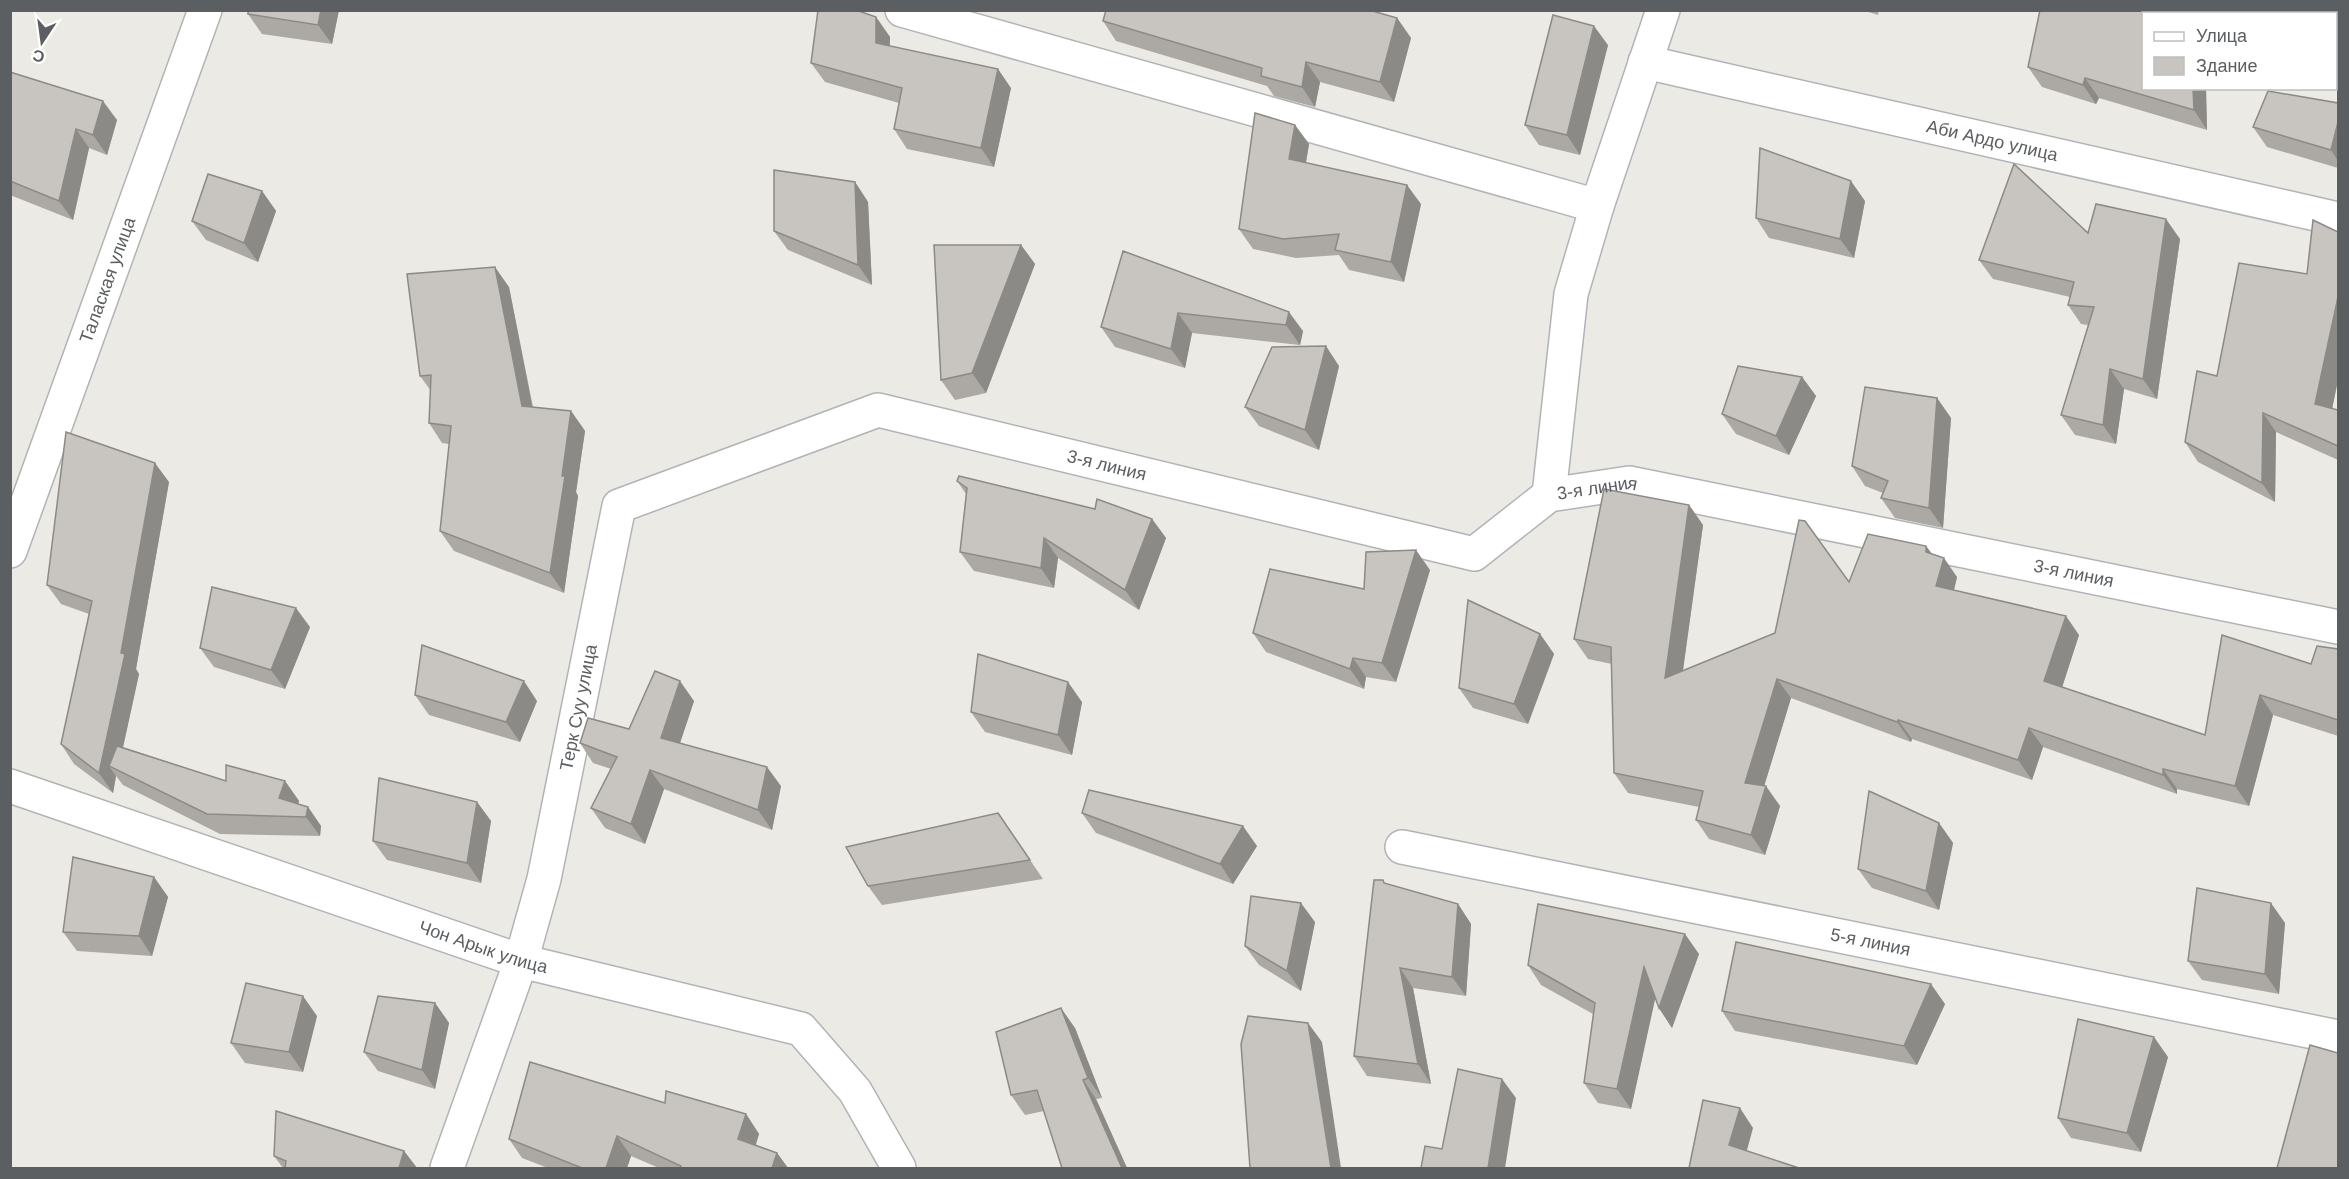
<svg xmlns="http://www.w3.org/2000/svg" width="2349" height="1179" font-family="Helvetica,sans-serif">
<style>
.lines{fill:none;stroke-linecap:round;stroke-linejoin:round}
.minor-casing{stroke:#b1b4b7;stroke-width:36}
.minor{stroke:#fff;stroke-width:33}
.wall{fill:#aca9a5}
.shaded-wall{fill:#8c8a86}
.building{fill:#c8c5c0;stroke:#8c8a86;stroke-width:1.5}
.labels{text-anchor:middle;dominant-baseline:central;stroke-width:4.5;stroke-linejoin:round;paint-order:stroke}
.street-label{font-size:18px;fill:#5c5f62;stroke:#fff}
</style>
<rect width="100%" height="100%" fill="#eceae4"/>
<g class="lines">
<!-- minor casing -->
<g class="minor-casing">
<g id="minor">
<path d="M902,10L1597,206"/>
<path id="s1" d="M1645,62L2338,219"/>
<path d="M1549,495L1571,294L1597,206L1663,10"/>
<path id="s2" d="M10,551L205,10"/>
<path id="s3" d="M10,786L521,961L801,1029L855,1091L899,1168"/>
<path id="s4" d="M1402,847L2338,1037"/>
<path id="s5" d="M447,1168L521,961L544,879L619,506L878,410L1474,554L1549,495L1629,483L2338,627"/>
</g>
</g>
<!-- minor -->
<use href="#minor" class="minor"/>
</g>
<!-- wall -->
<g class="wall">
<path d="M339,10L332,44L262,34L248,14Z"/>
<path d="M1862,10H1879L1878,15Z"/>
<path d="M2040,10H2194L2197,14H2144L2206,88L2207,130L2099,98L2096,104L2042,87L2028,67Z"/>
<path d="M876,17L890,37V46L1011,88L994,167L907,149L894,129L899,103L825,82L811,63Z"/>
<path d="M1397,18L1411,38L1394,102L1320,82L1315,107L1274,96L1267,86L1116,41L1103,21Z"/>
<path d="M1608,45L1580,155L1539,145L1525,125Z"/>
<path d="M10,72L117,120L107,155L89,148L73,220L10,195Z"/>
<path d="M2338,103V168L2267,147L2253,127Z"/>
<path d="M1295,125L1309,144L1306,163L1421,204L1404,282L1349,270L1339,255L1296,258L1253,249L1239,229Z"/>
<path d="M855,182L868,202L872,285L788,250L774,231Z"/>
<path d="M262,191L276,211L258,262L206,240L192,221Z"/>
<path d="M1865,201L1854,258L1769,238L1756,218Z"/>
<path d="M2338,232V380L2332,409L2338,410V460L2276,432L2275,502L2198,462L2185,442L2217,376L2307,274Z"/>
<path d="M2088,233L2180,239L2157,399L2124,389L2116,444L2075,435L2061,415L2088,325L2081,324L2068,305L2070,297L1993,279L1979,260Z"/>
<path d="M1021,245L1035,264L986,393L955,400L941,380Z"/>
<path d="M1123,251L1303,331L1300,345L1192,333L1185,368L1115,347L1101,327Z"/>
<path d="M509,287L533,407L571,411L585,431L576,492L578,496L564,593L454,551L440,531L449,444L442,443L429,423L431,391L420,376Z"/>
<path d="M1339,366L1319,450L1259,426L1245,407Z"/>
<path d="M1802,377L1816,396L1789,455L1736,434L1722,414Z"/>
<path d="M1937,398L1951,418L1943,528L1895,518L1881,498L1883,493L1865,486L1852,466Z"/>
<path d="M957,481L1095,509L1152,519L1166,538L1139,610L1058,558L1054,588L974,571L960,552L966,494Z"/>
<path d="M169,482L136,669L139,674L123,747L226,781H285L299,801L298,804L308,807L321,826L320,836L220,834L123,785L116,776L113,793L74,764L61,744L89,614L61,604L47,585Z"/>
<path d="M1689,505L1703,525L1683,671L1775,633L1849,582L1926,546L1932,554L1957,577L1954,590L2079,635L2062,687L2205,735L2222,635L2311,664L2338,649V736L2273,715L2249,806L2177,789V794L2043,747L2032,780L1912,739L1911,742L1791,698L1764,786L1780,806L1765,855L1709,839L1696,820L1699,807L1628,793L1614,773L1612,664L1588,659L1574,639Z"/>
<path d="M1430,570L1396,682L1366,677L1364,689L1266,652L1253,633L1364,589Z"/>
<path d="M310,627L285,689L214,667L200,648Z"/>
<path d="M1540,634L1554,654L1528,724L1473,708L1459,688Z"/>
<path d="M415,695L537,701L520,742L429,715Z"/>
<path d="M694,701L680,743L781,786L772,830L664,789L645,844L605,828L591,808L611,769L593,763L580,743L629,729Z"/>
<path d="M1082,702L1072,755L985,732L971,712Z"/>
<path d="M477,802L491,821L481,883L387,860L373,841Z"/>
<path d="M998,813L1043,879L882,905L868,886Z"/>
<path d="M1082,813L1257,846L1233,884L1096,833Z"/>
<path d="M1939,823L1953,843L1939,910L1872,888L1858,869Z"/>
<path d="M154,877L168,897L152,956L77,951L63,932Z"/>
<path d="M1386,884L1458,904L1471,924L1466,996L1413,988L1431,1084L1367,1076L1354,1056Z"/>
<path d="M1315,922L1301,991L1259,965L1245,946Z"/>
<path d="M2285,923L2279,994L2202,980L2188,961Z"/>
<path d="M1699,954L1672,1028L1659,1008L1655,998L1631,1109L1598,1103L1584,1083L1593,1014L1541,985L1528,965Z"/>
<path d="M435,1003L449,1023L435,1089L378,1071L364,1052Z"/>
<path d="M1945,1004L1917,1065L1735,1031L1722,1011Z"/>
<path d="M317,1016L303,1072L245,1063L231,1043Z"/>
<path d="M1075,1028L1102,1098L1096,1099L1127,1168H1062L1044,1111L1025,1115L1011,1095Z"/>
<path d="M2168,1057L2141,1152L2071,1138L2058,1118Z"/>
<path d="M665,1103L746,1114L759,1134L756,1145L777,1153L788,1168H659L631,1156L627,1168H548L522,1158L509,1139Z"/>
<path d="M404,1151L417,1168H283L274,1156Z"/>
</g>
<!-- shaded-wall -->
<g class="shaded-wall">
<path d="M321,10H339L332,44L318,25Z"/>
<path d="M2191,10H2194L2197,14H2191Z"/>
<path d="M876,17L890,37L889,62L876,43Z"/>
<path d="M1397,18L1411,38L1394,102L1380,82Z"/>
<path d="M1594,26L1608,45L1580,155L1567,135Z"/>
<path d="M1306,62L1320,82L1315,107L1302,87Z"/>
<path d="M998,69L1011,88L994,167L981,148Z"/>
<path d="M2085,78L2099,98L2096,104L2083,85Z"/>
<path d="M2193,88H2206L2207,130L2194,110Z"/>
<path d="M103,101L117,120L107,155L93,135Z"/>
<path d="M2338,122V161L2331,150Z"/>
<path d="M1295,125L1309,144L1303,179L1289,159Z"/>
<path d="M76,129L89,148L73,220L59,201Z"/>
<path d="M1851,181L1865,201L1854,258L1840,239Z"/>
<path d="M855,182L868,202L872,285L858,265Z"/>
<path d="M1407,185L1421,204L1404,282L1391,262Z"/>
<path d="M262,191L276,211L258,262L244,243Z"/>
<path d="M2166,219L2180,239L2157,399L2143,379Z"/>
<path d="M1021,245L1035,264L986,393L972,373Z"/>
<path d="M495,267L509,287L536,426L522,406Z"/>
<path d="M10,269L12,295L10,293Z"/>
<path d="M2338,297V380L2329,424L2315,404Z"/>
<path d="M1289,312L1303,331L1300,345L1286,325Z"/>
<path d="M1178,313L1192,333L1185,368L1171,349Z"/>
<path d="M1326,346L1339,366L1319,450L1305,430Z"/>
<path d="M2110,369L2124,389L2116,444L2103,425Z"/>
<path d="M1802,377L1816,396L1789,455L1776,436Z"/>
<path d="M1937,398L1951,418L1943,528L1929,508Z"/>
<path d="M571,411L585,431L576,492L578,496L564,593L550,573L562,476Z"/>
<path d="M2263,413L2276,432L2275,502L2262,483Z"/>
<path d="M155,463L169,482L136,669L139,674L118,770L109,766L116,776L113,793L99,773Z"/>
<path d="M1689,505L1703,525L1679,698L1665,678Z"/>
<path d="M1152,519L1166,538L1139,610L1125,590Z"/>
<path d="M1044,538L1058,558L1054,588L1041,568Z"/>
<path d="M1926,546L1940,565L1926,552Z"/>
<path d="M1416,550L1430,570L1396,682L1382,663Z"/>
<path d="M1944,558L1957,577L1950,606L1936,586Z"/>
<path d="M296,608L310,627L285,689L271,670Z"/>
<path d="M2066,616L2079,635L2058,700L2044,681Z"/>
<path d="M1540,634L1554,654L1528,724L1514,704Z"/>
<path d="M1353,658L1366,677L1364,689L1350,669Z"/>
<path d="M1777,679L1791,698L1759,803L1745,783Z"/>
<path d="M524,681L537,701L520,742L506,722Z"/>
<path d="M680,681L694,701L675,758L661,738Z"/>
<path d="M1068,682L1082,702L1072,755L1058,735Z"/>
<path d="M2260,695L2273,715L2249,806L2235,786Z"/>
<path d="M1898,720L1912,739L1911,742L1897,722Z"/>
<path d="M2029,728L2043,747L2032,780L2018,760Z"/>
<path d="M767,767L781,786L772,830L758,810Z"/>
<path d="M2163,769L2177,789V794L2163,775Z"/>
<path d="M650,770L664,789L645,844L631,824Z"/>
<path d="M285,781L299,801L293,817L279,798Z"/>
<path d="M1766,786L1780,806L1765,855L1751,835Z"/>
<path d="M477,802L491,821L481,883L467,863Z"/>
<path d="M308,807L321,826L320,836L306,817Z"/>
<path d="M1939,823L1953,843L1939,910L1926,891Z"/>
<path d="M1243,826L1257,846L1233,884L1220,864Z"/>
<path d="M154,877L168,897L152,956L139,936Z"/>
<path d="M1301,903L1315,922L1301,991L1287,971Z"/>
<path d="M2271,903L2285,923L2279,994L2265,974Z"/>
<path d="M1458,904L1471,924L1466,996L1452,977Z"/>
<path d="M1685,934L1699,954L1672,1028L1659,1008Z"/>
<path d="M1644,967L1658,986L1631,1109L1617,1089Z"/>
<path d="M1400,968L1413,988L1431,1084L1418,1064Z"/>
<path d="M1931,984L1945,1004L1917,1065L1904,1046Z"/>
<path d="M303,996L317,1016L303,1072L289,1052Z"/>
<path d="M435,1003L449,1023L435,1089L422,1070Z"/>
<path d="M1061,1008L1075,1028L1102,1098L1088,1078Z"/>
<path d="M1308,1023L1322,1042L1341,1168H1331Z"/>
<path d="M2154,1037L2168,1057L2141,1152L2127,1133Z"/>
<path d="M1502,1079L1516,1098L1505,1168H1488Z"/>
<path d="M1083,1080L1096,1099L1127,1168H1122Z"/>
<path d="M1740,1108L1753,1128L1743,1165L1729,1145Z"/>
<path d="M746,1114L759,1134L751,1158L738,1139Z"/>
<path d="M617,1136L631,1156L627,1168H606Z"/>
<path d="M404,1151L417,1168H399Z"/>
<path d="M777,1153L788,1168H772Z"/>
</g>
<!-- building -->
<g class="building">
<path d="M248,10H321L318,25L248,14Z"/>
<path d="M818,10H856L876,17V43L998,69L981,148L894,129L902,88L811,63Z"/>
<path d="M1106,10H1369L1397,18L1380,82L1306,62L1302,87L1261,76L1262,68L1103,21Z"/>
<path d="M2040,10H2191V14H2144V88H2193L2194,110L2085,78L2083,85L2028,67Z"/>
<path d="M1553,15L1594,26L1567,135L1525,125Z"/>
<path d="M10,72L103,101L93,135L76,129L59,201L10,181Z"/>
<path d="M2268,91L2338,103V122L2331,150L2253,127Z"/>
<path d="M1255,113L1295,125L1289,159L1407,185L1391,262L1335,250L1339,234L1283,239L1239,229Z"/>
<path d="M1760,148L1851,181L1840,239L1756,218Z"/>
<path d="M2014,164L2088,233L2096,204L2166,219L2143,379L2110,369L2103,425L2061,415L2094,307L2068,305L2074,282L1979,260Z"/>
<path d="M774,170L855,182L858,265L774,231Z"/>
<path d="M208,174L262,191L244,243L192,221Z"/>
<path d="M2313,220L2338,232V297L2315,404L2338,410V446L2263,413L2262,483L2185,442L2197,371L2217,376L2239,263L2307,274Z"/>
<path d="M934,245H1021L972,373L941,380Z"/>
<path d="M1123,251L1289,312L1286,325L1178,313L1171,349L1101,327Z"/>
<path d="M495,267L522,406L571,411L562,476H565L550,573L440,531L451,426L429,423L431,375L420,376L407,274Z"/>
<path d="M1326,346L1305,430L1245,407L1272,347Z"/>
<path d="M1738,366L1802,377L1776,436L1722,414Z"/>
<path d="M1865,387L1937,398L1929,508L1881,498L1888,481L1852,466Z"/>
<path d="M66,432L155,463L121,653L125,654L99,773L61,744L92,601L47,585Z"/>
<path d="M959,476L1095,509L1097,499L1152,519L1125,590L1044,538L1041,568L960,552L967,488L957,481Z"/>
<path d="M1604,489L1689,505L1665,678L1775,633L1799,520L1805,521L1849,582L1868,534L1926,546V552L1944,558L1936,586L2066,616L2044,681L2205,735L2222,635L2311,664L2317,646L2338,649V720L2260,695L2235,786L2163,769V775L2029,728L2018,760L1898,720L1897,722L1777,679L1745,783L1766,786L1751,835L1696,820L1703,791L1614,773L1611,647L1574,639Z"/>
<path d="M1416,550L1382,663L1353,658L1350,669L1253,633L1270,569L1364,589L1366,552Z"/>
<path d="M212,587L296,608L271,670L200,648Z"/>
<path d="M1468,600L1540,634L1514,704L1459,688Z"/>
<path d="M422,645L524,681L506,722L415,695Z"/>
<path d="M978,654L1068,682L1058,735L971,712Z"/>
<path d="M655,671L680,681L661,738L767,767L758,810L650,770L631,824L591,808L617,757L580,743L588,718L629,729Z"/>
<path d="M117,746L226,781V765L285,781L279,798L308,807L306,817L207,814L109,766Z"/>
<path d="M379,778L477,802L467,863L373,841Z"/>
<path d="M1089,790L1243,826L1220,864L1082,813Z"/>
<path d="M1869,791L1939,823L1926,891L1858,869Z"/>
<path d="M998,813L1030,860L868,886L846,847Z"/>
<path d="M73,857L154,877L139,936L63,932Z"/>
<path d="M1374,880H1383L1384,883L1458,904L1452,977L1400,968L1418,1064L1354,1056Z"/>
<path d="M2197,888L2271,903L2265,974L2188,961Z"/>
<path d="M1251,896L1301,903L1287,971L1245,946Z"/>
<path d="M1538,904L1685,934L1659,1008L1644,967L1617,1089L1584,1083L1595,1003L1528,965Z"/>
<path d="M1736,942L1931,984L1904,1046L1722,1011Z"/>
<path d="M246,983L303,996L289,1052L231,1043Z"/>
<path d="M378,996L435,1003L422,1070L364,1052Z"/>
<path d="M1061,1008L1088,1078L1083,1080L1122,1168H1062L1037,1090L1011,1095L996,1032Z"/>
<path d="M1248,1016L1308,1023L1331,1168H1250L1241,1044Z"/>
<path d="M2078,1019L2154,1037L2127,1133L2058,1118Z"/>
<path d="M2310,1045L2338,1053V1168H2277Z"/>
<path d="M530,1062L665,1103L666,1091L746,1114L738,1139L777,1153L772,1168H680L681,1166L617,1136L606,1168H582L509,1139Z"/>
<path d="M1458,1069L1502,1079L1488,1168H1421L1425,1146L1442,1149Z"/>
<path d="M1703,1100L1740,1108L1729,1145L1799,1168H1689Z"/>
<path d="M276,1111L404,1151L399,1168H285L286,1161L274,1156Z"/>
</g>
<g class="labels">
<!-- street labels -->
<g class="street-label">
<text stroke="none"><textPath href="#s1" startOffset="356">Аби Ардо улица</textPath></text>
<text stroke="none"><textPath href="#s2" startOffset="288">Талаская улица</textPath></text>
<text stroke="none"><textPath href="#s5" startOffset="1197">3-я линия</textPath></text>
<text stroke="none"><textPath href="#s5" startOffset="1719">3-я линия</textPath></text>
<text stroke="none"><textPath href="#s5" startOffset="2205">3-я линия</textPath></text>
<text stroke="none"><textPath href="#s5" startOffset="480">Терк Суу улица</textPath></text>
<text stroke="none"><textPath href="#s4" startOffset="478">5-я линия</textPath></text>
<text stroke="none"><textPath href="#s3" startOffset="500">Чон Арык улица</textPath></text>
</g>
</g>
<!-- border -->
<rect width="2349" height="1179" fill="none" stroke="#5c5f62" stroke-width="24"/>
<!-- legend -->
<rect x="2142" y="12" width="195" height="78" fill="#ffffff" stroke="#bebfc0" stroke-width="1.5"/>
<rect x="2154" y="32" width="30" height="9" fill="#ffffff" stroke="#bebfc0" stroke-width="1.5"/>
<text x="2196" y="42" font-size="18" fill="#5c5f62">Улица</text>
<rect x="2154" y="57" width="30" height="18" fill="#c8c5c0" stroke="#bebfc0" stroke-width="1.5"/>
<text x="2196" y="72" font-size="18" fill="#5c5f62">Здание</text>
<!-- north arrow -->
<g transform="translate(42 42) rotate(193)" stroke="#ffffff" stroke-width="4.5" paint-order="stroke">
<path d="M0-4.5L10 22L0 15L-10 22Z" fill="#5c5f62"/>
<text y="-9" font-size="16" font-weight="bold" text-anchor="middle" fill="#5c5f62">С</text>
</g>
</svg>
